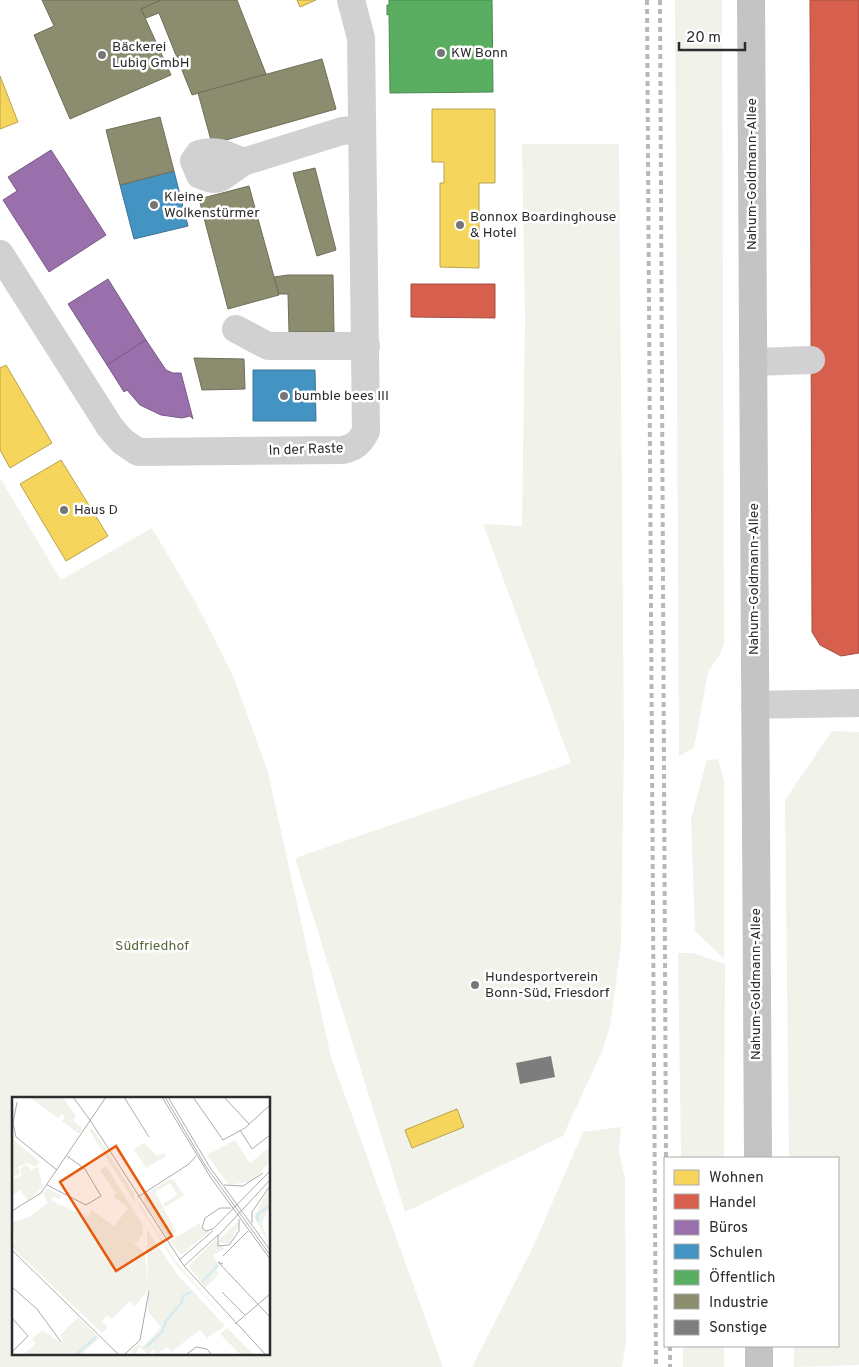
<svg xmlns="http://www.w3.org/2000/svg" width="859" height="1367" font-family="Overpass,sans-serif">
<style>
.green{fill:#f1f3ea;fill-rule:evenodd}
.homes{fill:#f6d55c;stroke:#b9a24e}
.shops{fill:#d6604d;stroke:#a35043}
.offices{fill:#9970ab;stroke:#785c85}
.schools{fill:#4393c3;stroke:#3c7496}
.public{fill:#5aae61;stroke:#4c8751}
.industry{fill:#8c8c6e;stroke:#6f6f5a}
.building{fill:#7d7d7d}
.lines{fill:none;stroke-linecap:round;stroke-linejoin:round}
.minor{stroke:#d1d1d1;stroke-width:28}
.major{stroke:#c4c4c4;stroke-width:28}
.rail{stroke:#b8b8b8;stroke-width:4;stroke-dasharray:5 4;stroke-linecap:butt}
.poi-dot{fill:#767676;stroke:#fff;stroke-width:2}
.labels{text-anchor:middle;dominant-baseline:central;stroke-width:5;stroke-linejoin:round;paint-order:stroke}
.poi-label{font-size:14px;fill:#2c2c2c;stroke:#fff;text-anchor:start}
.street-label{font-size:14px;fill:#2c2c2c;stroke:#fff}
.park-label{font-size:14px;fill:#566839;stroke:#fff}
.inset-river{fill:none;stroke:#d6ebf1;stroke-width:2.5}
.inset-road{fill:none;stroke:#ababab;stroke-width:1}
.view{fill:#e8590c;fill-opacity:0.15;stroke:#e8590c;stroke-width:2.5}
.inset-edge{fill:none;stroke:#2c2c2c;stroke-width:2.5}
</style>
<rect width="100%" height="100%" fill="#fff"/>
<!-- green -->
<g class="green">
<path d="M675,0H722L724,644L720,654L708,672L694,748L679,756Z"/>
<path d="M522,144H619L624,745L621,945L610,1026L603,1049L563,1136L405,1212L295,858L571,763L483,524L522,526L525,318Z"/>
<path d="M0,478L61,580L152,528L195,601L234,678L268,772L331,1057L443,1367H0ZM14,1098H269V1353H14Z"/>
<path d="M832,731L859,732V1365L794,1367V1346H838V1158H789L785,800Z"/>
<path d="M718,759L724,781V959L695,931L691,819L707,760Z"/>
<path d="M678,953H693L725,964L724,1158H681Z"/>
<path d="M621,1127L619,1151L625,1180L626,1343L622,1367H472L533,1247L583,1132Z"/>
<rect x="683" y="1346" width="41" height="21"/>
</g>
<!-- homes -->
<g class="homes">
<path d="M297,0H316L300,7Z"/>
<path d="M0,76L18,122L0,129Z"/>
<path d="M432,109H495V183H479V268L440,267V183H444V162H432Z"/>
<path d="M6,365L52,443L10,468L0,450V368Z"/>
<path d="M61,460L108,536L66,561L20,484Z"/>
<path d="M457,1109L464,1127L412,1148L405,1130Z"/>
</g>
<!-- shops -->
<g class="shops">
<path d="M810,0H859V653L841,656L820,645L812,632Z"/>
<path d="M411,284H495V318L411,317Z"/>
</g>
<!-- offices -->
<g class="offices">
<path d="M51,150L106,235L49,272L3,200L17,191L8,177Z"/>
<path d="M108,279L146,340L107,365L68,304Z"/>
<path d="M146,340L166,370L173,373H181L193,419L190,416L182,418L161,415L140,405L127,390L124,392L107,365Z"/>
</g>
<!-- schools -->
<g class="schools">
<path d="M174,171L188,226L134,239L120,185Z"/>
<path d="M253,370H315L316,421H253Z"/>
</g>
<!-- public -->
<path class="public" d="M389,0H492L493,92L390,93L389,14L387,15V5H389Z"/>
<!-- industry -->
<g class="industry">
<path d="M42,0H161L141,9L171,75L70,119L34,35L54,26Z"/>
<path d="M161,0H237L266,74L192,95L159,13L146,18L141,9Z"/>
<path d="M322,59L336,109L212,144L198,93Z"/>
<path d="M160,117L174,171L120,185L106,130Z"/>
<path d="M315,168L336,250L317,256L293,173Z"/>
<path d="M249,186L279,295L228,309L199,199Z"/>
<path d="M288,275H333L334,332H289L288,294H279L274,277Z"/>
<path d="M194,358L244,359L245,389L202,390Z"/>
</g>
<!-- building -->
<path class="building" d="M551,1056L555,1077L520,1084L516,1063Z"/>
<g class="lines">
<!-- minor -->
<g class="minor">
<path d="M243,162C227,155 217,149 199,154L194,161L200,175L212,179L220,178L243,162L342,131L362,129"/>
<path d="M0,254L110,427L122,441L138,452L343,450C355,447 360,443 366,431L361,38L351,0"/>
<path d="M236,329L268,346H366"/>
<path d="M753,362L811,360"/>
<path d="M755,705L859,703"/>
</g>
<!-- major -->
<g class="major">
<path d="M751,0L758,1158"/>
<path d="M759,1346V1367"/>
</g>
<!-- rail -->
<g class="rail">
<path d="M647,0L656,1367"/>
<path d="M660,0L666,1158"/>
<path d="M670,1346V1367"/>
</g>
</g>
<!-- markers -->
<g class="poi-dot">
<circle cx="441" cy="53" r="5"/>
<circle cx="102" cy="55" r="5"/>
<circle cx="154" cy="205" r="5"/>
<circle cx="460" cy="225" r="5"/>
<circle cx="284" cy="396" r="5"/>
<circle cx="64" cy="510" r="5"/>
<circle cx="475" cy="985" r="5"/>
</g>
<g class="labels">
<!-- poi labels -->
<g class="poi-label">
<text x="112" y="47">Bäckerei<tspan x="112" dy="16">Lubig GmbH</tspan></text>
<text x="451" y="53">KW Bonn</text>
<text x="164" y="197">Kleine<tspan x="164" dy="16">Wolkenstürmer</tspan></text>
<text x="470" y="217">Bonnox Boardinghouse<tspan x="470" dy="16">&amp; Hotel</tspan></text>
<text x="294" y="396">bumble bees III</text>
<text x="74" y="510">Haus D</text>
<text x="485" y="977">Hundesportverein<tspan x="485" dy="16">Bonn-Süd, Friesdorf</tspan></text>
</g>
<!-- street labels -->
<g class="street-label">
<text transform="translate(752 174) rotate(-90)">Nahum-Goldmann-Allee</text>
<text transform="translate(306 450) rotate(-2)">In der Raste</text>
<text transform="translate(754 579) rotate(-90)">Nahum-Goldmann-Allee</text>
<text transform="translate(756 984) rotate(-90)">Nahum-Goldmann-Allee</text>
</g>
<!-- park labels -->
<g class="park-label">
<text x="152" y="946">Südfriedhof</text>
</g>
</g>
<!-- overview -->
<g transform="translate(12 1097)">
<rect width="258" height="258" fill="#fff"/>
<path d="M22,0H51L64,20L61,23L71,32L67,37L50,24L53,20L50,17L46,21L20,2ZM0,9L3,12L0,31L3,44L28,65L24,70L16,66L6,70L8,77L0,80ZM81,32L122,97L123,106L77,33ZM223,43L238,66L257,51V66L240,84L217,88L195,58ZM132,46L145,59L152,56L154,59L134,71L122,52ZM15,68L19,73L26,70L31,90L16,104L8,93L0,99V83L10,78L8,71ZM94,69L130,127L131,136L124,147L104,131L133,156L136,193L123,209L118,204L100,222L95,218L90,224L96,231L90,236L5,155L0,149L3,144L0,125L17,120L36,106L31,96L35,91L50,99L48,102L41,99L40,104L76,120L80,113L102,129L116,111L101,99L104,97L88,73ZM158,82L162,83L172,98L153,110L151,107L165,98L158,86L143,95L164,134L156,141L132,105V98ZM257,90V112L250,126L257,147L242,120ZM125,105L127,106L163,163L217,226L164,168ZM225,125L227,128L217,147L205,145ZM188,126V130L197,135L169,158L158,144ZM135,133L165,177L213,229L195,241L188,233L159,255L155,250L145,257L141,253L136,257L127,250L124,257L119,254L126,247L131,250L149,230L136,215ZM203,143L213,152L201,158L207,169L204,173L207,177L193,191L177,169ZM66,220L87,241L70,257H12L24,246L20,242L30,233L49,246L51,243L48,238ZM215,231L241,257H228L208,237Z" fill="#f1f3ea"/>
<path class="inset-river" d="M246,124L245,118L258,108M190,185L206,168M134,250L150,235L154,224L170,205L171,199L179,195M65,257L84,240"/>
<path class="inset-road" d="M61,0L78,23M112,0L137,40M150,0L199,81L258,162M153,0L193,68L258,158M156,0L197,69L258,153M181,0L211,43L233,31L258,8M212,0L237,27M5,5L1,26L4,40L45,73M78,23L172,169L253,257M228,33L240,52L258,38M35,88L74,108L89,99L73,72L55,59M212,88L231,89L251,76M126,100L177,67L184,59M219,111H208L193,121L190,131L194,134L201,132L258,74M0,114L29,96L94,0M227,122V134L217,148L206,149V139L258,83M240,126V115L257,90M0,153L106,257M211,159L236,134M167,163L201,134M211,167L206,165L258,220M172,169L206,138M0,190L25,212L49,245M210,195L233,218M0,221L16,239L0,255M223,227L258,197M113,257L128,243L137,194M175,257L184,250L195,252L199,257"/>
<path class="view" d="M104,49L160,139L104,174L48,85Z"/>
<rect width="258" height="258" class="inset-edge"/>
</g>
<!-- legend -->
<rect x="664" y="1157" width="175" height="190" fill="#ffffff" stroke="#ababab"/>
<rect x="674" y="1170" width="25" height="15" fill="#f6d55c" stroke="#ababab"/>
<text x="709" y="1182" font-size="15" fill="#2c2c2c">Wohnen</text>
<rect x="674" y="1194" width="25" height="15" fill="#d6604d" stroke="#ababab"/>
<text x="709" y="1207" font-size="15" fill="#2c2c2c">Handel</text>
<rect x="674" y="1220" width="25" height="15" fill="#9970ab" stroke="#ababab"/>
<text x="709" y="1232" font-size="15" fill="#2c2c2c">Büros</text>
<rect x="674" y="1244" width="25" height="15" fill="#4393c3" stroke="#ababab"/>
<text x="709" y="1257" font-size="15" fill="#2c2c2c">Schulen</text>
<rect x="674" y="1270" width="25" height="15" fill="#5aae61" stroke="#ababab"/>
<text x="709" y="1282" font-size="15" fill="#2c2c2c">Öffentlich</text>
<rect x="674" y="1294" width="25" height="15" fill="#8c8c6e" stroke="#ababab"/>
<text x="709" y="1307" font-size="15" fill="#2c2c2c">Industrie</text>
<rect x="674" y="1320" width="25" height="15" fill="#7d7d7d" stroke="#ababab"/>
<text x="709" y="1332" font-size="15" fill="#2c2c2c">Sonstige</text>
<!-- scale -->
<path d="M679 42v8h66v-8" fill="none" stroke="#2c2c2c" stroke-width="2.5"/>
<text x="686" y="42" font-size="15" fill="#2c2c2c" stroke="#ffffff" stroke-width="4" paint-order="stroke">20 m</text>
</svg>
